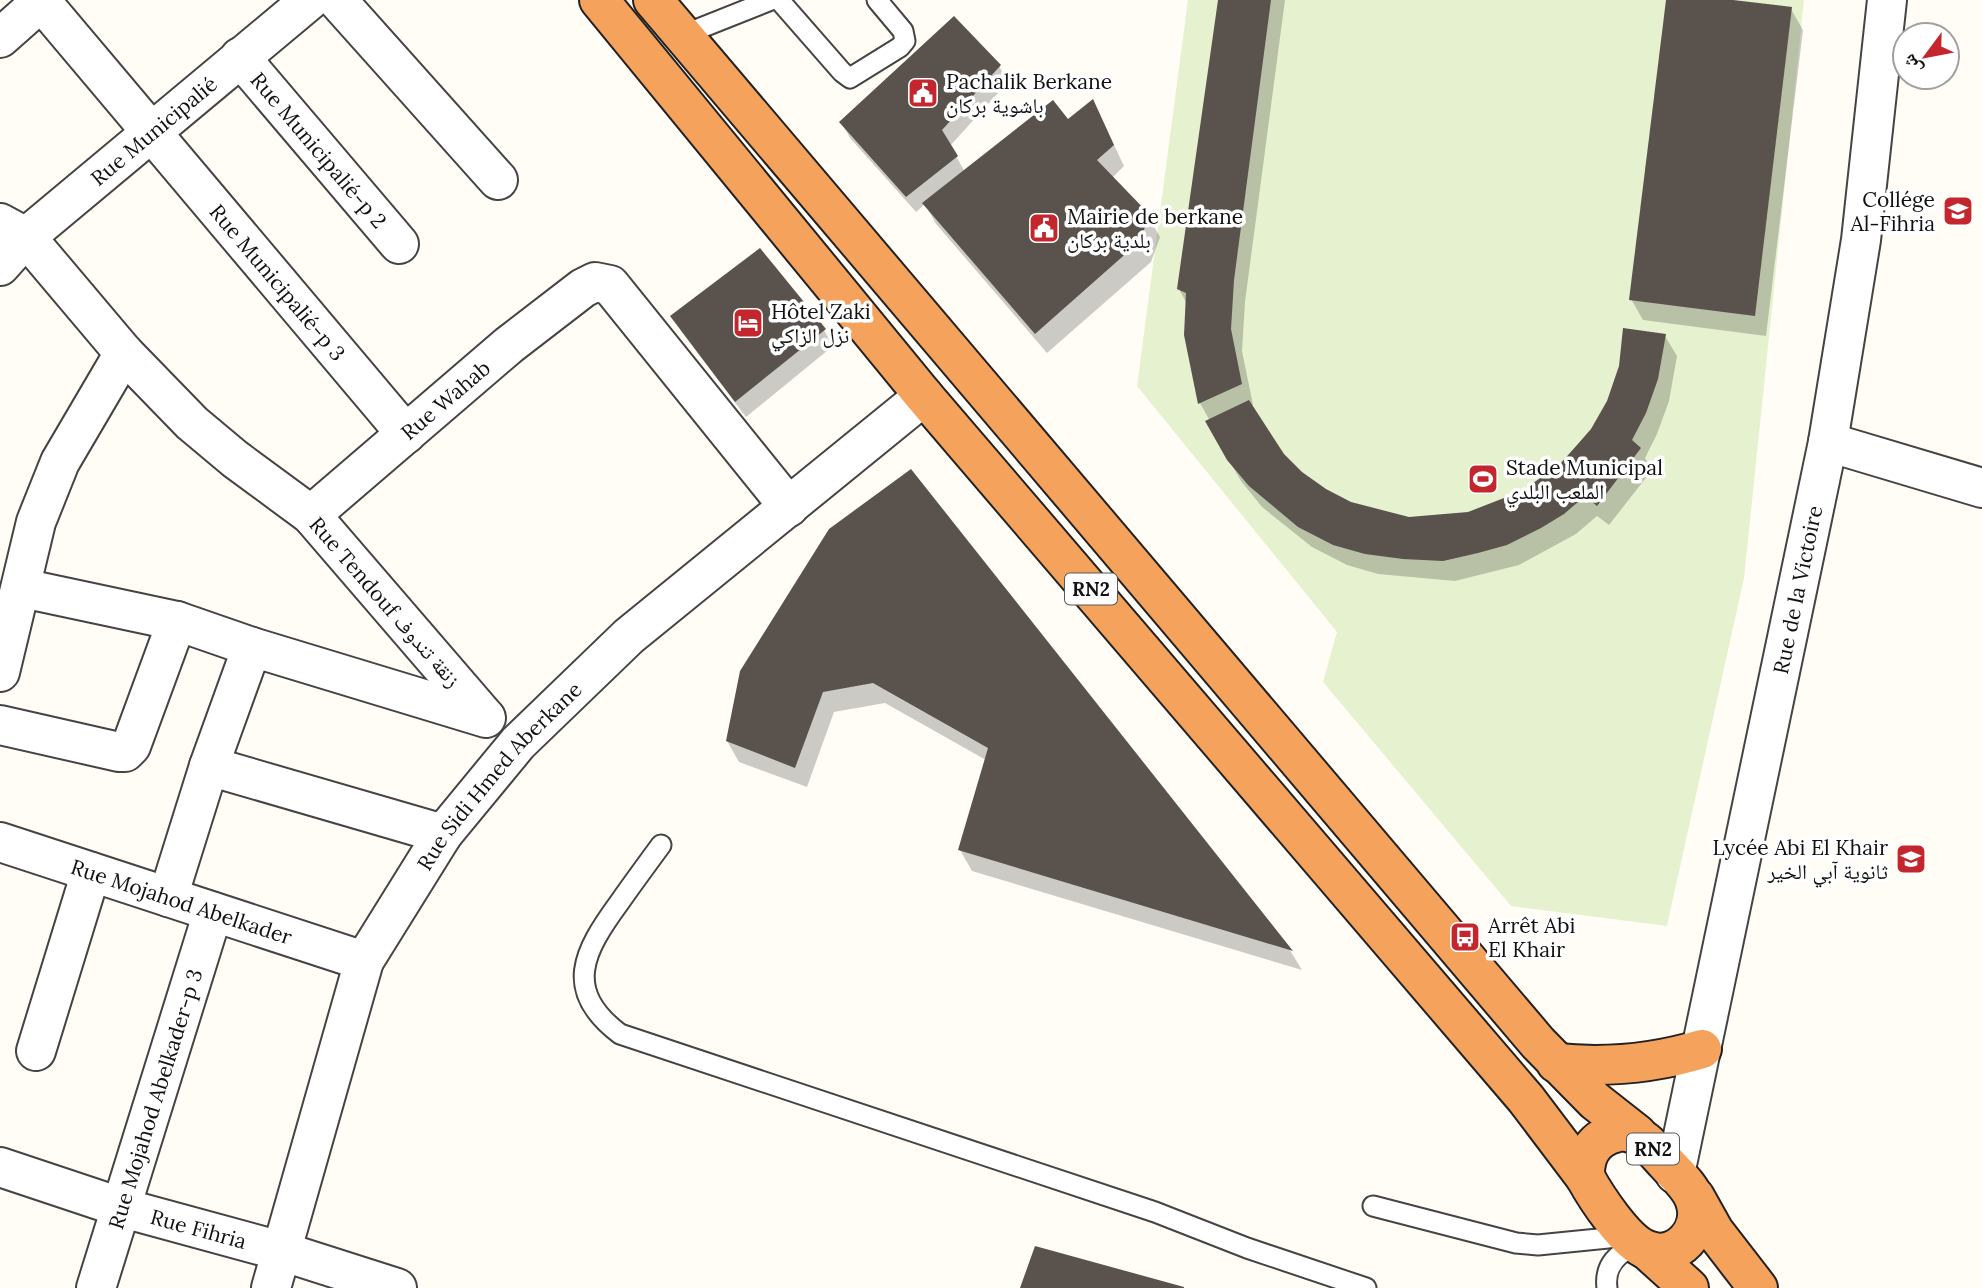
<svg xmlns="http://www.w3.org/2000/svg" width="1982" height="1288" font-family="Lora,'Noto Naskh Arabic',serif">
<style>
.pitch{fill:#e6f2cf}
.shadow{fill:#0003}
.building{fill:#5a524d}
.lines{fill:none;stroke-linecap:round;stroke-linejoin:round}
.lane-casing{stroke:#444;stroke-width:23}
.street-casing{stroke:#444;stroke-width:42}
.highway-casing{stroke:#222;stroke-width:42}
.lane{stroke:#fff;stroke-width:19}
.street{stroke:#fff;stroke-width:38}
.highway{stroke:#f5a25d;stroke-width:38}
.labels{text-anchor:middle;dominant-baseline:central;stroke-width:7;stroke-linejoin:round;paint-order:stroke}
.shield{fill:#fff;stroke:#585858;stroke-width:2}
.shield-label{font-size:19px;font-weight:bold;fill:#111}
.poi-label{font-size:21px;fill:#111;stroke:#fff;text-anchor:start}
.street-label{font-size:21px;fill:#111;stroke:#fff}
</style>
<rect width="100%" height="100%" fill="#fffdf5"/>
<!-- pitch -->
<path class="pitch" d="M1188,0H1804L1744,578L1667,926L1511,906L1323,682L1337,632L1137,386Z"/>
<!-- shadow -->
<g class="shadow">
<path d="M1220,0H1285L1245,302L1242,351L1253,405L1251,406L1283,455L1301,473L1325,490L1351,503L1409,519L1469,514L1522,493L1561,466L1579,446L1665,336L1677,356L1669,401L1657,434L1645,458L1652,470L1609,525L1597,516L1576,534L1519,565L1455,581L1378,574L1347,565L1312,547L1262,507L1241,481L1207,422L1210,421L1200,403L1187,304L1179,289Z"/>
<path d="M1667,0H1719L1791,9L1803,30L1766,336L1643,320L1631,299Z"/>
<path d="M999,66L1008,82L950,146L965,172L1068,121L1093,101L1124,166L1112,178L1148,216L1160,237L1151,262L1047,353L936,224L925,204L916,212L850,138L841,122Z"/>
<path d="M673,317L824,330L833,346L746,417L682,332Z"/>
<path d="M911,472L1291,952L1302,970L972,871L960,850L986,760L885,703L834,712L807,787L739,762L727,741Z"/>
</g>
<!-- building -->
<g class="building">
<path d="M1218,0H1271L1234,280L1231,329L1242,384L1198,404L1184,335L1186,293L1177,289Z"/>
<path d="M1666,0H1733L1792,7L1755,316L1629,300Z"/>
<path d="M954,16L1001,65L942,130L958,156L906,197L839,122Z"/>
<path d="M1093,99L1114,145L1097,160L1150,215L1139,242L1035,334L922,203L1053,100L1068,119Z"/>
<path d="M760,248L826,329L735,402L670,316Z"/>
<path d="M1623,328L1666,334L1658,379L1646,413L1632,440L1641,448L1597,506L1585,496L1564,514L1541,528L1507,545L1478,553L1443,561L1403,559L1365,554L1333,545L1298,527L1249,486L1227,460L1205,421L1249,400L1284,454L1302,472L1326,489L1351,502L1409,517L1468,512L1522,491L1560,464L1577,445L1591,429L1607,401L1619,366Z"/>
<path d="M911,469L1293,951L958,850L988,748L873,683L823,692L795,768L726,741L740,671L829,529Z"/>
<path d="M1035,1246L1184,1287V1288H1020Z"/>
</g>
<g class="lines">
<!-- lane casing -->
<g class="lane-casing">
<g id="lane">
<path d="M779,0L842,72L850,78L900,47L905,41L903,31L877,0"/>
<path d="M683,35L771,0"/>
<path d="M661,845C647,864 633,883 619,903C584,951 562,990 620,1034L1155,1212L1247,1248L1366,1288"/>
<path d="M1373,1206L1516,1243L1538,1245L1628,1236"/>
<path d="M1607,1288C1604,1265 1618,1252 1638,1245"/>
</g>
</g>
<!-- street casing -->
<g class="street-casing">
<g id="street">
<path id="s1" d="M40,0L406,434"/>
<path d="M337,0L498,180"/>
<path d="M0,38L43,0"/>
<path id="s2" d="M240,57L399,244"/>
<path d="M0,223L26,237L124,353L192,423L235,459L311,515L485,717"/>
<path id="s3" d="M0,266L26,237L310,0"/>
<path d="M1828,442L1982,488"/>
<path id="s4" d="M311,515L509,345L583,288L595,282L610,285L789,507"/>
<path d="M22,588L177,621L252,647L486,718"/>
<path d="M0,672L36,522L60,462L124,353"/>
<path d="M0,725L119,752H125L131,746L177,621"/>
<path d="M209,766L443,834"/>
<path id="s5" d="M0,842L364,961"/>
<path d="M168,897L209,766L252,647"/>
<path d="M36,1051L91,872"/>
<path id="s6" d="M0,1167L123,1208L281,1251L397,1288"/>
<path id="s7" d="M1675,1174L1828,442L1861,240L1887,0"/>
<path id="s8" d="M96,1288L213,912"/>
<path id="s9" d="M271,1288L364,961L443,834L518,743L629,636L924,396"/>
</g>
</g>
<!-- highway casing -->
<g class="highway-casing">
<g id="highway">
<path d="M599,0L924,396L1526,1099L1585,1177"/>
<path d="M653,0L1538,1043L1595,1101L1637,1134"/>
<path d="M1556,1063C1607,1068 1653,1064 1702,1049"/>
<path d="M1625,1131C1644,1136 1653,1149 1666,1163C1676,1174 1691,1187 1695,1201C1705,1230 1677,1262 1647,1250C1625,1242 1596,1197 1585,1177C1584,1150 1598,1134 1625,1131Z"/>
<path d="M1695,1197L1714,1231L1758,1288"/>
<path d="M1648,1251L1689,1288"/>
</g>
</g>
<!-- lane -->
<use href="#lane" class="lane"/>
<!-- street -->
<use href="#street" class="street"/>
<!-- highway -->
<use href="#highway" class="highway"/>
</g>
<!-- icons -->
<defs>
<g id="civic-square" transform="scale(1.575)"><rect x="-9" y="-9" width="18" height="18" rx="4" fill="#c4262e" stroke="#fff"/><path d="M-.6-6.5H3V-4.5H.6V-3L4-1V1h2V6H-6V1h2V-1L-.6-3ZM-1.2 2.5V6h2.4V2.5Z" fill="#fff"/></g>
<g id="school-square" transform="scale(1.575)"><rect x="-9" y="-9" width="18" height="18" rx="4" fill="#c4262e" stroke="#fff"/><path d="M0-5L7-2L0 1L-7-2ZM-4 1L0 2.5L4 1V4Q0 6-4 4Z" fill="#fff"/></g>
<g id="hotel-square" transform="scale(1.575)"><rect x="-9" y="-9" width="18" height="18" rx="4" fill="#c4262e" stroke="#fff"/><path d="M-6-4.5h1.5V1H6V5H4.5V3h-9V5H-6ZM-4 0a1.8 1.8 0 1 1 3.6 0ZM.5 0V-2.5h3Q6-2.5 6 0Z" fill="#fff"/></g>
<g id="stadium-square" transform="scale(1.575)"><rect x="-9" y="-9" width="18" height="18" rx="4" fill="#c4262e" stroke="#fff"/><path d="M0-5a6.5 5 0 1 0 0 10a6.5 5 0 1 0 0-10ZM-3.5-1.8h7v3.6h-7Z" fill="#fff"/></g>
<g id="university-square" transform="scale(1.575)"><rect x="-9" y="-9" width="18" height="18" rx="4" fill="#c4262e" stroke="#fff"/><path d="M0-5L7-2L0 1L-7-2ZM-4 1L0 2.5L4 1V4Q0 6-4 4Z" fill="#fff"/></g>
<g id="bus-square" transform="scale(1.575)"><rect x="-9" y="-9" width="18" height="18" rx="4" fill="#c4262e" stroke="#fff"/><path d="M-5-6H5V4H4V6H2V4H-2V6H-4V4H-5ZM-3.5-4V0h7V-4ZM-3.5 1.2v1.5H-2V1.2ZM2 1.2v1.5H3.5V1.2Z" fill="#fff"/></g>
</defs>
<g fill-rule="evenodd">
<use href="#civic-square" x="923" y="93"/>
<use href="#school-square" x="1958" y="211"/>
<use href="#civic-square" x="1044" y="228"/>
<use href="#hotel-square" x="748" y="323"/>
<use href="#stadium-square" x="1483" y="479"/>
<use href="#university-square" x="1911" y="859"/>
<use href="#bus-square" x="1465" y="937"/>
</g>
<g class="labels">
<!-- shield labels -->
<g class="shield">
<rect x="1065" y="573.5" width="52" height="31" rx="5"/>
<rect x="1627" y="1133.5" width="52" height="31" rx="5"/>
</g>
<g class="shield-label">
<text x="1091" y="589">RN2</text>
<text x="1653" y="1149">RN2</text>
</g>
<!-- poi labels -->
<g class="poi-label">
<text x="946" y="81">Pachalik Berkane<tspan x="946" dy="24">باشوية بركان</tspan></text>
<text x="1935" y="199" text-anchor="end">Collége<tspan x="1935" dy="24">Al-Fihria</tspan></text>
<text x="1067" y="216">Mairie de berkane<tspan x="1067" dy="24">بلدية بركان</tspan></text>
<text x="771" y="311">Hôtel Zaki<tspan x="771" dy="24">نزل الزاكي</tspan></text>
<text x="1506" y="467">Stade Municipal<tspan x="1506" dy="24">الملعب البلدي</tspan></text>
<text x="1888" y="847" text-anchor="end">Lycée Abi El Khair<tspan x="1888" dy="24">ثانوية آبي الخير</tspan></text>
<text x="1488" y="925">Arrêt Abi<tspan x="1488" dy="24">El Khair</tspan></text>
</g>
<!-- street labels -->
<g class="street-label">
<text stroke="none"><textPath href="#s3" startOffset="205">Rue Municipalié</textPath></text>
<text stroke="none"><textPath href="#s2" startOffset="122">Rue Municipalié-p 2</textPath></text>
<text stroke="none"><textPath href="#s1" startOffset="369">Rue Municipalié-p 3</textPath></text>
<text stroke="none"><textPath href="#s4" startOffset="177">Rue Wahab</textPath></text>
<text stroke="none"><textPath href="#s7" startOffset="597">Rue de la Victoire</textPath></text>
<text transform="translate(385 602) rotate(49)">Rue Tendouf زنقة تندوف</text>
<text stroke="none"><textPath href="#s9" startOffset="570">Rue Sidi Hmed Aberkane</textPath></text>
<text stroke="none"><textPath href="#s5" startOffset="191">Rue Mojahod Abelkader</textPath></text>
<text stroke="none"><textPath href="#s8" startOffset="198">Rue Mojahod Abelkader-p 3</textPath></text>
<text stroke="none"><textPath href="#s6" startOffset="208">Rue Fihria</textPath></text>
</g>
</g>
<!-- north arrow -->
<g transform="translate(1926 56) rotate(238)"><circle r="33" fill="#ffffff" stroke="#a0a0a0" stroke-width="2"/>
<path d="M0-5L12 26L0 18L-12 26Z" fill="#c4262e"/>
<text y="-10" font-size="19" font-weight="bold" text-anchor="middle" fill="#111111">ش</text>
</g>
</svg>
